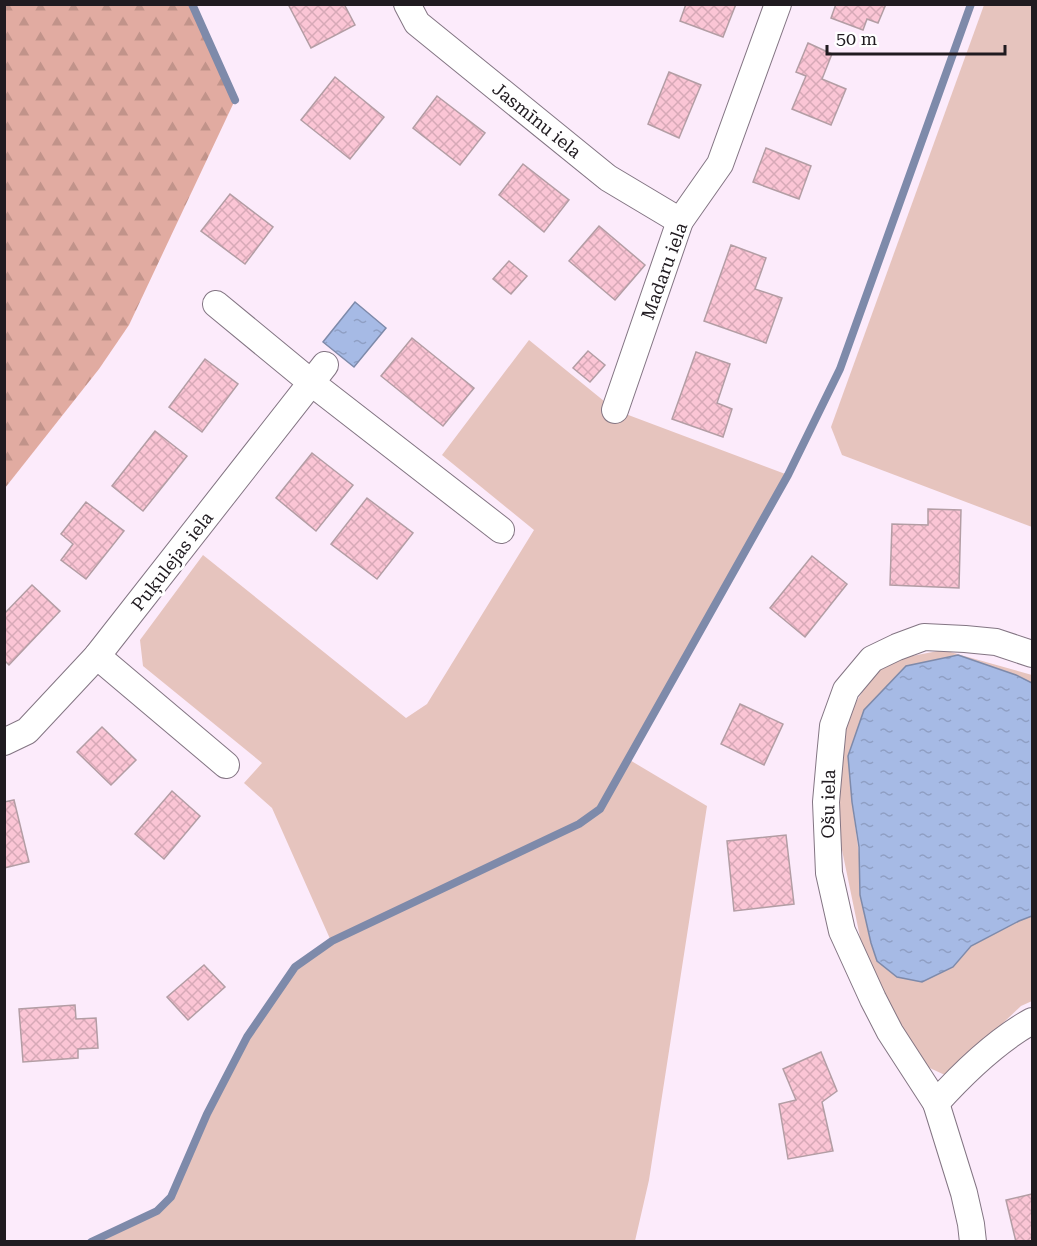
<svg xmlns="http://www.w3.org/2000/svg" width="1037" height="1246" font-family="'Roboto Serif',serif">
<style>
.green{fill:#e6c4be}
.forest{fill:url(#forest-firs)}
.water{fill:url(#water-ripples);stroke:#7e8aaa;stroke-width:1.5}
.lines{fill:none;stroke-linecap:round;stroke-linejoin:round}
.stream{stroke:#7e8aaa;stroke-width:8}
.building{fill:url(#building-cross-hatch);stroke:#b39da4;stroke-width:1.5}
.minor-casing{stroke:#837583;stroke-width:28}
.minor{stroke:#fff;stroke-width:26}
.labels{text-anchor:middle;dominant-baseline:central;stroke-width:6;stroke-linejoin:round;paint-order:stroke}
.street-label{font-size:18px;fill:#201b20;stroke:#fff}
</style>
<defs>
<pattern id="forest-firs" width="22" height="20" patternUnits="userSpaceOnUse" patternTransform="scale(1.5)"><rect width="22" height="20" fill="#e1aba1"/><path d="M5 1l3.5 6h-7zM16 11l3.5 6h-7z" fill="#c1938a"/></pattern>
<pattern id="water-ripples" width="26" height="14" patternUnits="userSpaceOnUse" patternTransform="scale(1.5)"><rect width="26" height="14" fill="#a6bae5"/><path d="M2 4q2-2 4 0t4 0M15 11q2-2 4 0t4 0" fill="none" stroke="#8f9fc4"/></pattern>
<pattern id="building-cross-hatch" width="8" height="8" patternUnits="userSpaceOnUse" patternTransform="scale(1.5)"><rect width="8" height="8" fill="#fbc5d5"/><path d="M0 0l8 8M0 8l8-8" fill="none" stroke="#d7a9b7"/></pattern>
</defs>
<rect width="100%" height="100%" fill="#fcebfb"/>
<!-- green -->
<g class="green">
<path d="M984,5H1032V527L842,455L831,427Z"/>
<path d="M529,340L615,410L788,475L628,759L707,806L649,1180L635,1241L91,1242L157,1211L171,1197L207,1114L247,1037L295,967L331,941L272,808L244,783L262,763L143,666L140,640L203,555L406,718L427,704L534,530L442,455Z"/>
<path d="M943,650L1032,675V683L1016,675L958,655L852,802L871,943L877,961L897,977L953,967L971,946L1019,921L1032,916V1001L1021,1006L947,1076L919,1063L868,976L835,816L841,726L881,662Z"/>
</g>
<!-- forest -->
<path class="forest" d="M5,4L192,5L235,100L129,325L99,369L5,488Z"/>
<!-- water -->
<g class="water">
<path d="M355,302L386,328L354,367L323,342Z"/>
<path d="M958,655L1016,675L1032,683V916L1019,921L971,946L953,967L922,982L897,977L877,961L871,943L860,895L859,847L852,802L848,756L864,710L906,666Z"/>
</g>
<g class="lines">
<!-- stream -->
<g class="stream">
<path d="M192,4L235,100"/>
<path d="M91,1242L157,1211L171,1197L207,1114L247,1037L295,967L332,941L579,824L600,809L788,475L840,369L971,4"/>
</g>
</g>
<!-- building -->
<g class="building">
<path d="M288,4H344L355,25L311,48Z"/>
<path d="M686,4H736L723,37L680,21Z"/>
<path d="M836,4H886L878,23L867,19L863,30L831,18Z"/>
<path d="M808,43L832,54L822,79L846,89L831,125L792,109L806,76L796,72Z"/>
<path d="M669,72L701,85L679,138L648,124Z"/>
<path d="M335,77L384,117L350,159L301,120Z"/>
<path d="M437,96L485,133L460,165L413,128Z"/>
<path d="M766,148L811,166L799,199L753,182Z"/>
<path d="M523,164L569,200L544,232L499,195Z"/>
<path d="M230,194L273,227L245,264L201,231Z"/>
<path d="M599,226L645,265L615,300L569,261Z"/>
<path d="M731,245L766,258L755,289L782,298L766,343L704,321Z"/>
<path d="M509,261L527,276L511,294L493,279Z"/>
<path d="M412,338L474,388L443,426L381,376Z"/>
<path d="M588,351L605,365L590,382L573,368Z"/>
<path d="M696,352L730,364L717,403L732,409L723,437L672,419Z"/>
<path d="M205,359L238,384L202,432L169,407Z"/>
<path d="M155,431L187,456L143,511L112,486Z"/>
<path d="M312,453L353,485L316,531L276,498Z"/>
<path d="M367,498L413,533L377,579L331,544Z"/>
<path d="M86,502L124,531L86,579L61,560L73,544L61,534Z"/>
<path d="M928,509L961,510L959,588L890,585L892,524L928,525Z"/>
<path d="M812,556L847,584L805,637L770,608Z"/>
<path d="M32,585L60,611L9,665L4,660V614Z"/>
<path d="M740,704L783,724L764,765L721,744Z"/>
<path d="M102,727L136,760L111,785L77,752Z"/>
<path d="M172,791L200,816L164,859L135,834Z"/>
<path d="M14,800L29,862L4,868V802Z"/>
<path d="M786,835L794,904L734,911L727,841Z"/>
<path d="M204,965L225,987L188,1020L167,997Z"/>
<path d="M75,1005L76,1019L96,1018L98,1048L78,1049V1058L23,1062L19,1009Z"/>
<path d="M821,1052L837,1091L822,1102L833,1151L788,1159L779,1104L796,1100L783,1069Z"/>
<path d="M1032,1194V1241L1016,1242L1006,1200Z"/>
</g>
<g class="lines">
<!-- minor casing -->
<g class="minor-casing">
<g id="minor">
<path d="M407,4L417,23L608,178L680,221"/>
<path d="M216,304L313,384L501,530"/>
<path d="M615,410L680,221L720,164L778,4"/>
<path d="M97,656L226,765"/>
<path d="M4,742L27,731L97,656L325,365"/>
<path d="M936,1103C964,1072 996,1041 1032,1021"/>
<path d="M973,1242L971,1224L964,1193L936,1103L890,1032L873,999L842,931L829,873L826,802L830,757L833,726L846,690L872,659L897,647L924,637L965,639L996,642L1032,654"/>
</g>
</g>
<!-- minor -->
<use href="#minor" class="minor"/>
</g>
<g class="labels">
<!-- street labels -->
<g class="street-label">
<text transform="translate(537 120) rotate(39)">Jasmīnu iela</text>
<text transform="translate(664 271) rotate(-70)">Madaru iela</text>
<text transform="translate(172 561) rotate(-52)">Puķulejas iela</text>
<text transform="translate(828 804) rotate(-89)">Ošu iela</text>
</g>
</g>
<!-- border -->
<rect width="1037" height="1246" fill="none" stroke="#201b20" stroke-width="12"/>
<!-- scale -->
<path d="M827 45v9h178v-9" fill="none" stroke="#201b20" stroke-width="3"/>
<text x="836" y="45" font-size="18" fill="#201b20" stroke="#ffffff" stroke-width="4.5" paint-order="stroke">50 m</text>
</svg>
